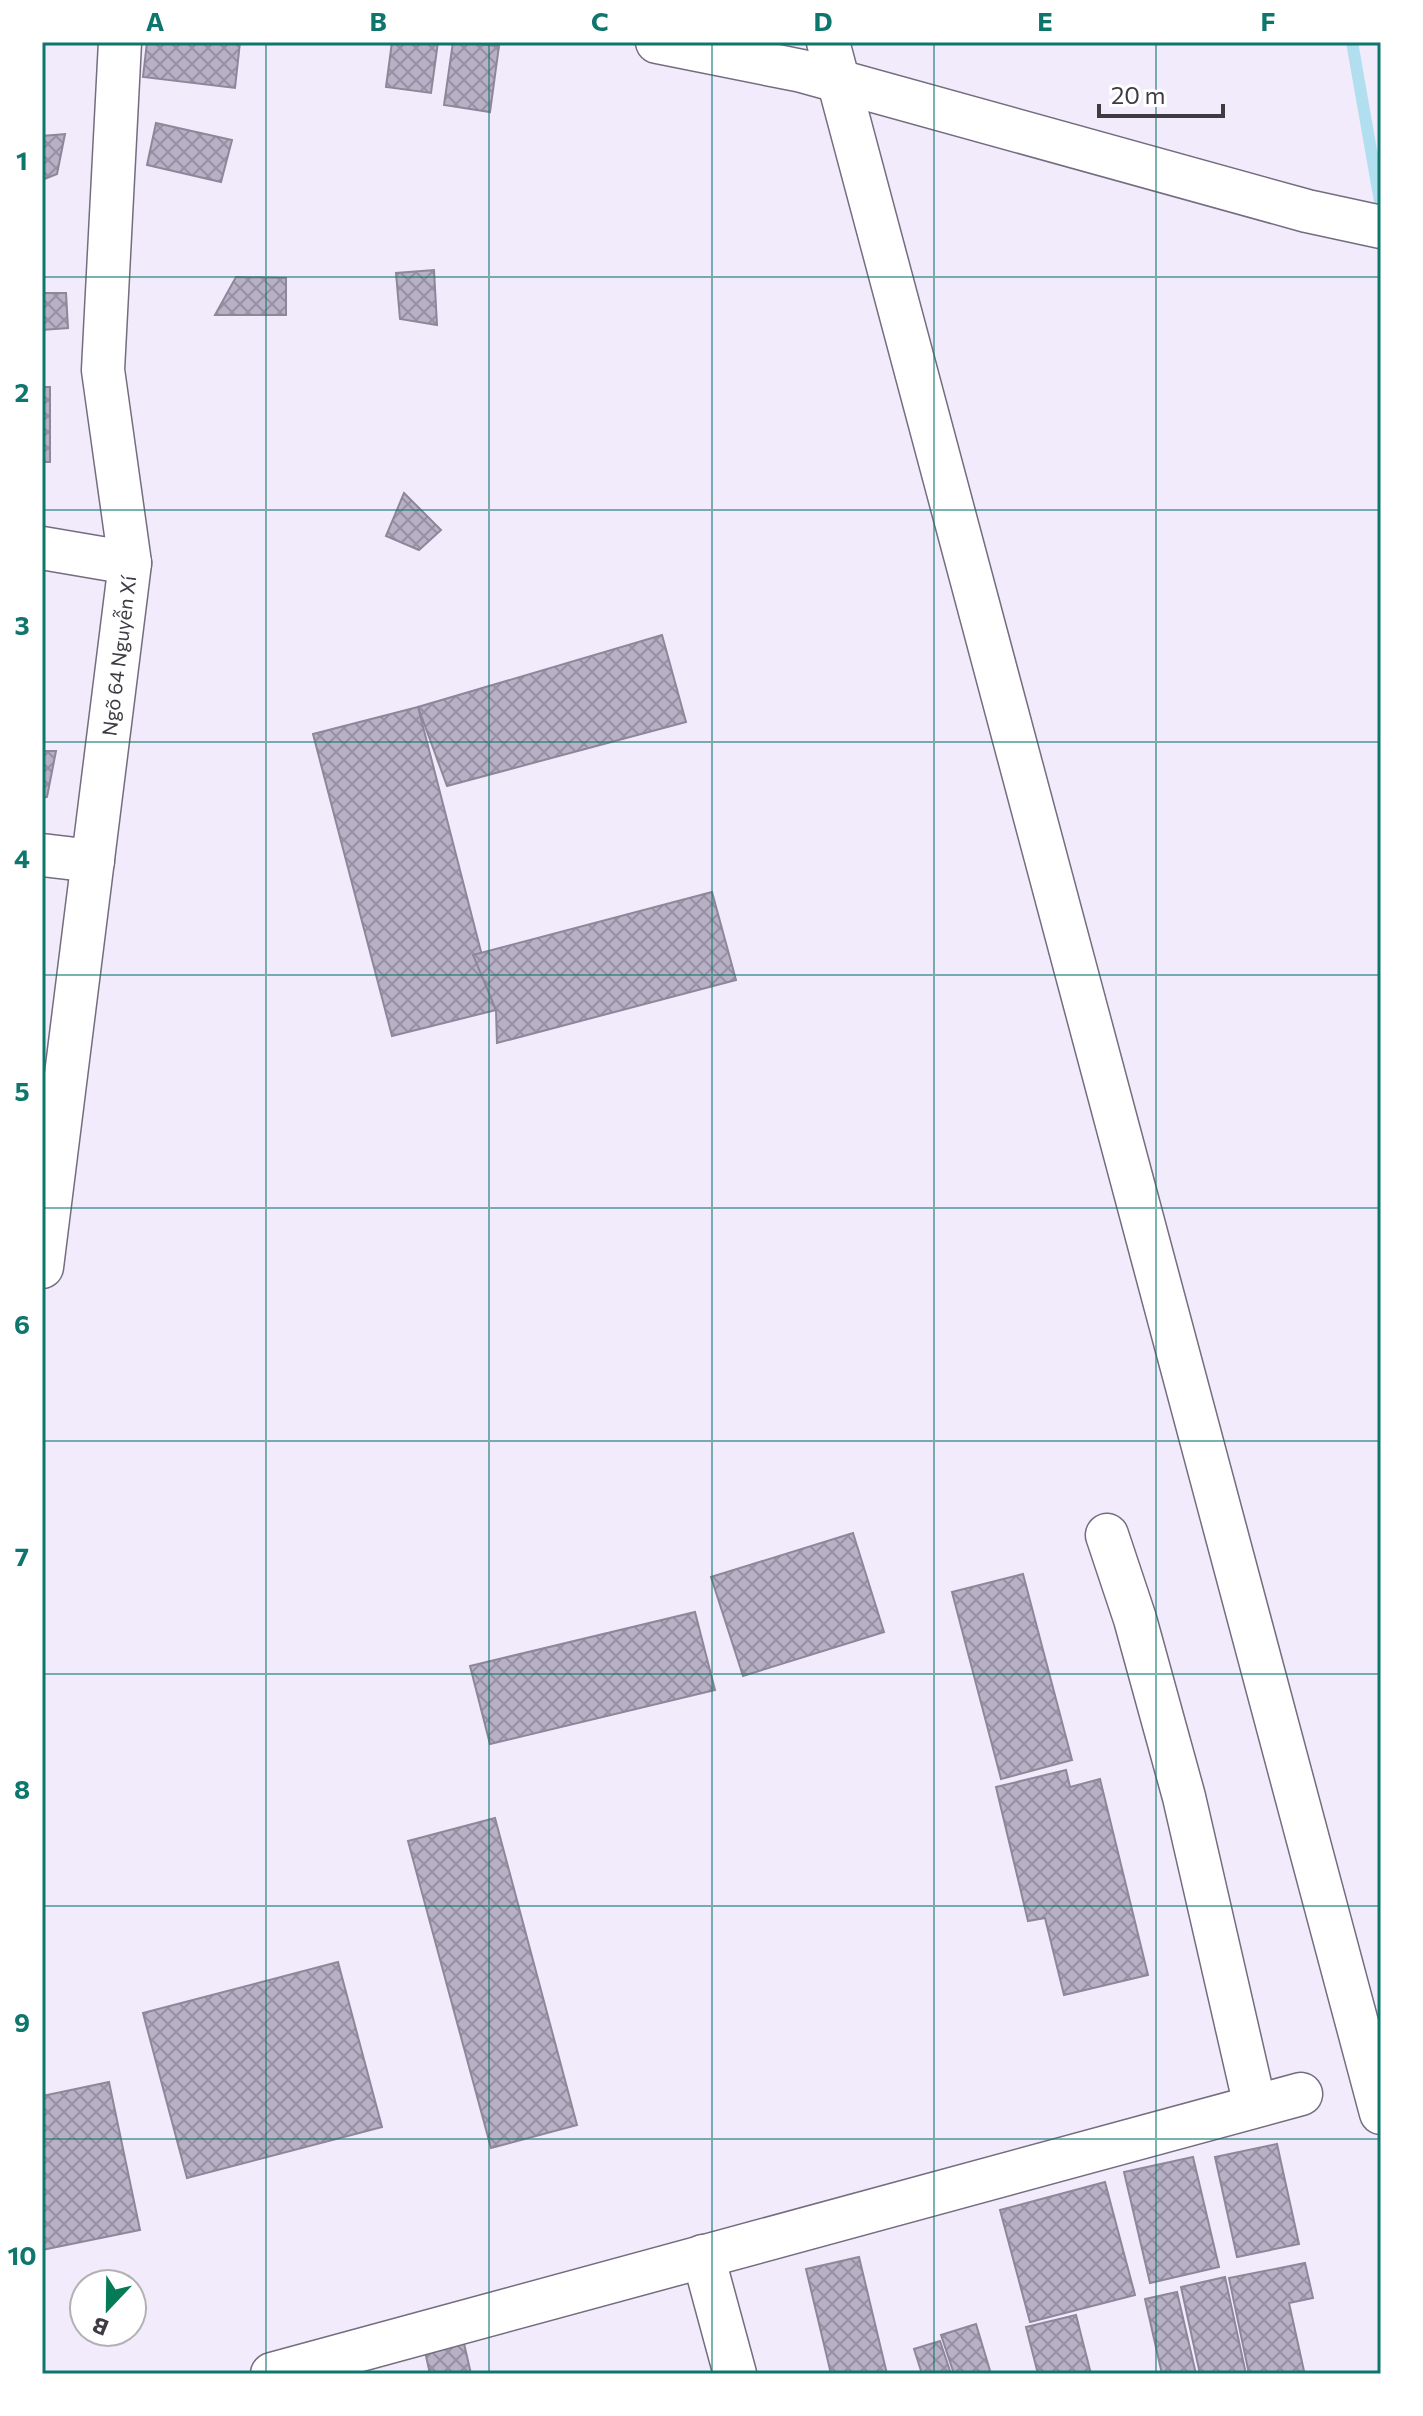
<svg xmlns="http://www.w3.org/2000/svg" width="1423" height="2416" font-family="Commissioner,sans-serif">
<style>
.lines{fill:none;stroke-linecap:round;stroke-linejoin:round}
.stream{stroke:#b2dff0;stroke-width:12}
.building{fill:url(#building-cross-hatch);stroke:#8e879a;stroke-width:2}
.minor-casing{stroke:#746d7f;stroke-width:45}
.minor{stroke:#fff;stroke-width:42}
.grid{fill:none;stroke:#0f766e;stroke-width:2;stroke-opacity:0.55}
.labels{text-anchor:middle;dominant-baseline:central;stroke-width:7;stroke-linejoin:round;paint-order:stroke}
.street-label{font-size:20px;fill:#3e3b43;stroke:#fff}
.neatline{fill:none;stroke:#0f766e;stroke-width:3}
.grid-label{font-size:26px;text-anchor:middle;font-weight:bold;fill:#0f766e}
</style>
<defs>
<pattern id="building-cross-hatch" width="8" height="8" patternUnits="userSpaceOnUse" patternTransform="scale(2)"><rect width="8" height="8" fill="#b8b0c5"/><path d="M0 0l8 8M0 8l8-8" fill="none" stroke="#9790a2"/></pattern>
</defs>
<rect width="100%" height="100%" fill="#f1ebfc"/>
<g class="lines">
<!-- stream -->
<path class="stream" d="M1352,42L1381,207"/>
</g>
<!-- building -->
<g class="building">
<path d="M147,42H240L235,88L143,77Z"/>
<path d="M392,42H438L431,93L386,87Z"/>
<path d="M453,42L499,46L490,112L444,105Z"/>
<path d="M156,123L232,140L221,182L147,165Z"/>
<path d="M65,134L57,174L42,180V136Z"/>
<path d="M434,270L437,325L400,319L396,273Z"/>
<path d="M236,277L286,278V315H215Z"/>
<path d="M42,293H66L68,328L42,330Z"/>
<rect x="42" y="387" width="8" height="75"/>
<path d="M404,493L441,530L419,550L386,536Z"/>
<path d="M662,635L686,722L447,786L418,707Z"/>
<path d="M418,707L496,1010L392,1036L313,734Z"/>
<path d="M42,751H56L47,797L42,798Z"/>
<path d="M712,892L736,980L497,1043L496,1010L473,955Z"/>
<path d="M853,1533L884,1632L743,1676L711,1577Z"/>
<path d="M1023,1574L1072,1760L1001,1779L952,1592Z"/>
<path d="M695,1612L715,1690L490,1744L470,1666Z"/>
<path d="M1066,1770L1070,1787L1100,1779L1148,1975L1064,1995L1045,1918L1028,1921L996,1787Z"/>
<path d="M495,1818L577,2125L491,2148L408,1841Z"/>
<path d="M338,1962L382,2127L187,2178L143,2013Z"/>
<path d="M109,2082L140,2230L42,2250V2096Z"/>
<path d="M1277,2144L1299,2244L1237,2257L1215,2157Z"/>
<path d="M1193,2157L1219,2267L1150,2283L1124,2172Z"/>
<path d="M1105,2182L1135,2295L1030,2322L1000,2210Z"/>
<path d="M859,2257L887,2374H831L806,2269Z"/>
<path d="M1305,2263L1313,2298L1289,2303L1304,2371L1289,2374H1249L1229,2278Z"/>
<path d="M1225,2277L1246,2374H1200L1181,2287Z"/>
<path d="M1177,2292L1196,2374H1162L1145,2299Z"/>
<path d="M1076,2315L1091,2374H1038L1026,2327Z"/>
<path d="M976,2324L991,2374H954L941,2335Z"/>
<path d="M463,2339L471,2374H430L424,2347Z"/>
<path d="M940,2341L951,2374H922L914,2349Z"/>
</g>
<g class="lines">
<!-- minor casing -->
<g class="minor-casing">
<g id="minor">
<path d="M657,42L802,71L1307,211L1381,227"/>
<path d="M828,42L1381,2113"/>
<path d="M42,548L130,563"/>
<path d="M42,855L93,861"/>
<path id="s1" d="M42,1267L130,563L103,370L120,42"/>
<path d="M1107,1535L1135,1619L1184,1797L1255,2106"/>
<path d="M703,2256L735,2374"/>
<path d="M272,2374L1301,2094"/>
</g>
</g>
<!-- minor -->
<use href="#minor" class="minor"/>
</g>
<!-- grid -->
<path class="grid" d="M266,42V2374M489,42V2374M712,42V2374M934,42V2374M1156,42V2374M42,277H1381M42,510H1381M42,742H1381M42,975H1381M42,1208H1381M42,1441H1381M42,1674H1381M42,1906H1381M42,2139H1381"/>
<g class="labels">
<!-- street labels -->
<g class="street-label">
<text stroke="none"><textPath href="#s1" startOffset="616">Ngõ 64 Nguyễn Xí</textPath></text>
</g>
</g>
<!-- border -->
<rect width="1423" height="2416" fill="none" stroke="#ffffff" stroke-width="88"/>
<!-- north arrow -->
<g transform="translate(108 2308) rotate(202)"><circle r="38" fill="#ffffff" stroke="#b2b1b4" stroke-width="2"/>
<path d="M0-6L14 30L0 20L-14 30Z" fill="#057a57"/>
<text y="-12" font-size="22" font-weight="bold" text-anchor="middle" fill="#3e3b43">B</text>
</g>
<!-- scale -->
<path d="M1099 104v12h124v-12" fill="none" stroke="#3e3b43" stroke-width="4"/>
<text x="1111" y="104" font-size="24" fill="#3e3b43" stroke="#ffffff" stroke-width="6" paint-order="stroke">20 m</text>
<rect x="44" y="44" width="1335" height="2328" class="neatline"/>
<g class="grid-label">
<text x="155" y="31">A</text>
<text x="378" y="31">B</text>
<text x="600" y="31">C</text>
<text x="823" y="31">D</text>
<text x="1045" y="31">E</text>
<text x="1268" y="31">F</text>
<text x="22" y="170">1</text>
<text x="22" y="402">2</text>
<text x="22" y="635">3</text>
<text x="22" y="868">4</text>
<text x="22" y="1101">5</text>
<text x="22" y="1334">6</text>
<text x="22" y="1566">7</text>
<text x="22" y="1799">8</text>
<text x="22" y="2032">9</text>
<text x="22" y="2265">10</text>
</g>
</svg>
